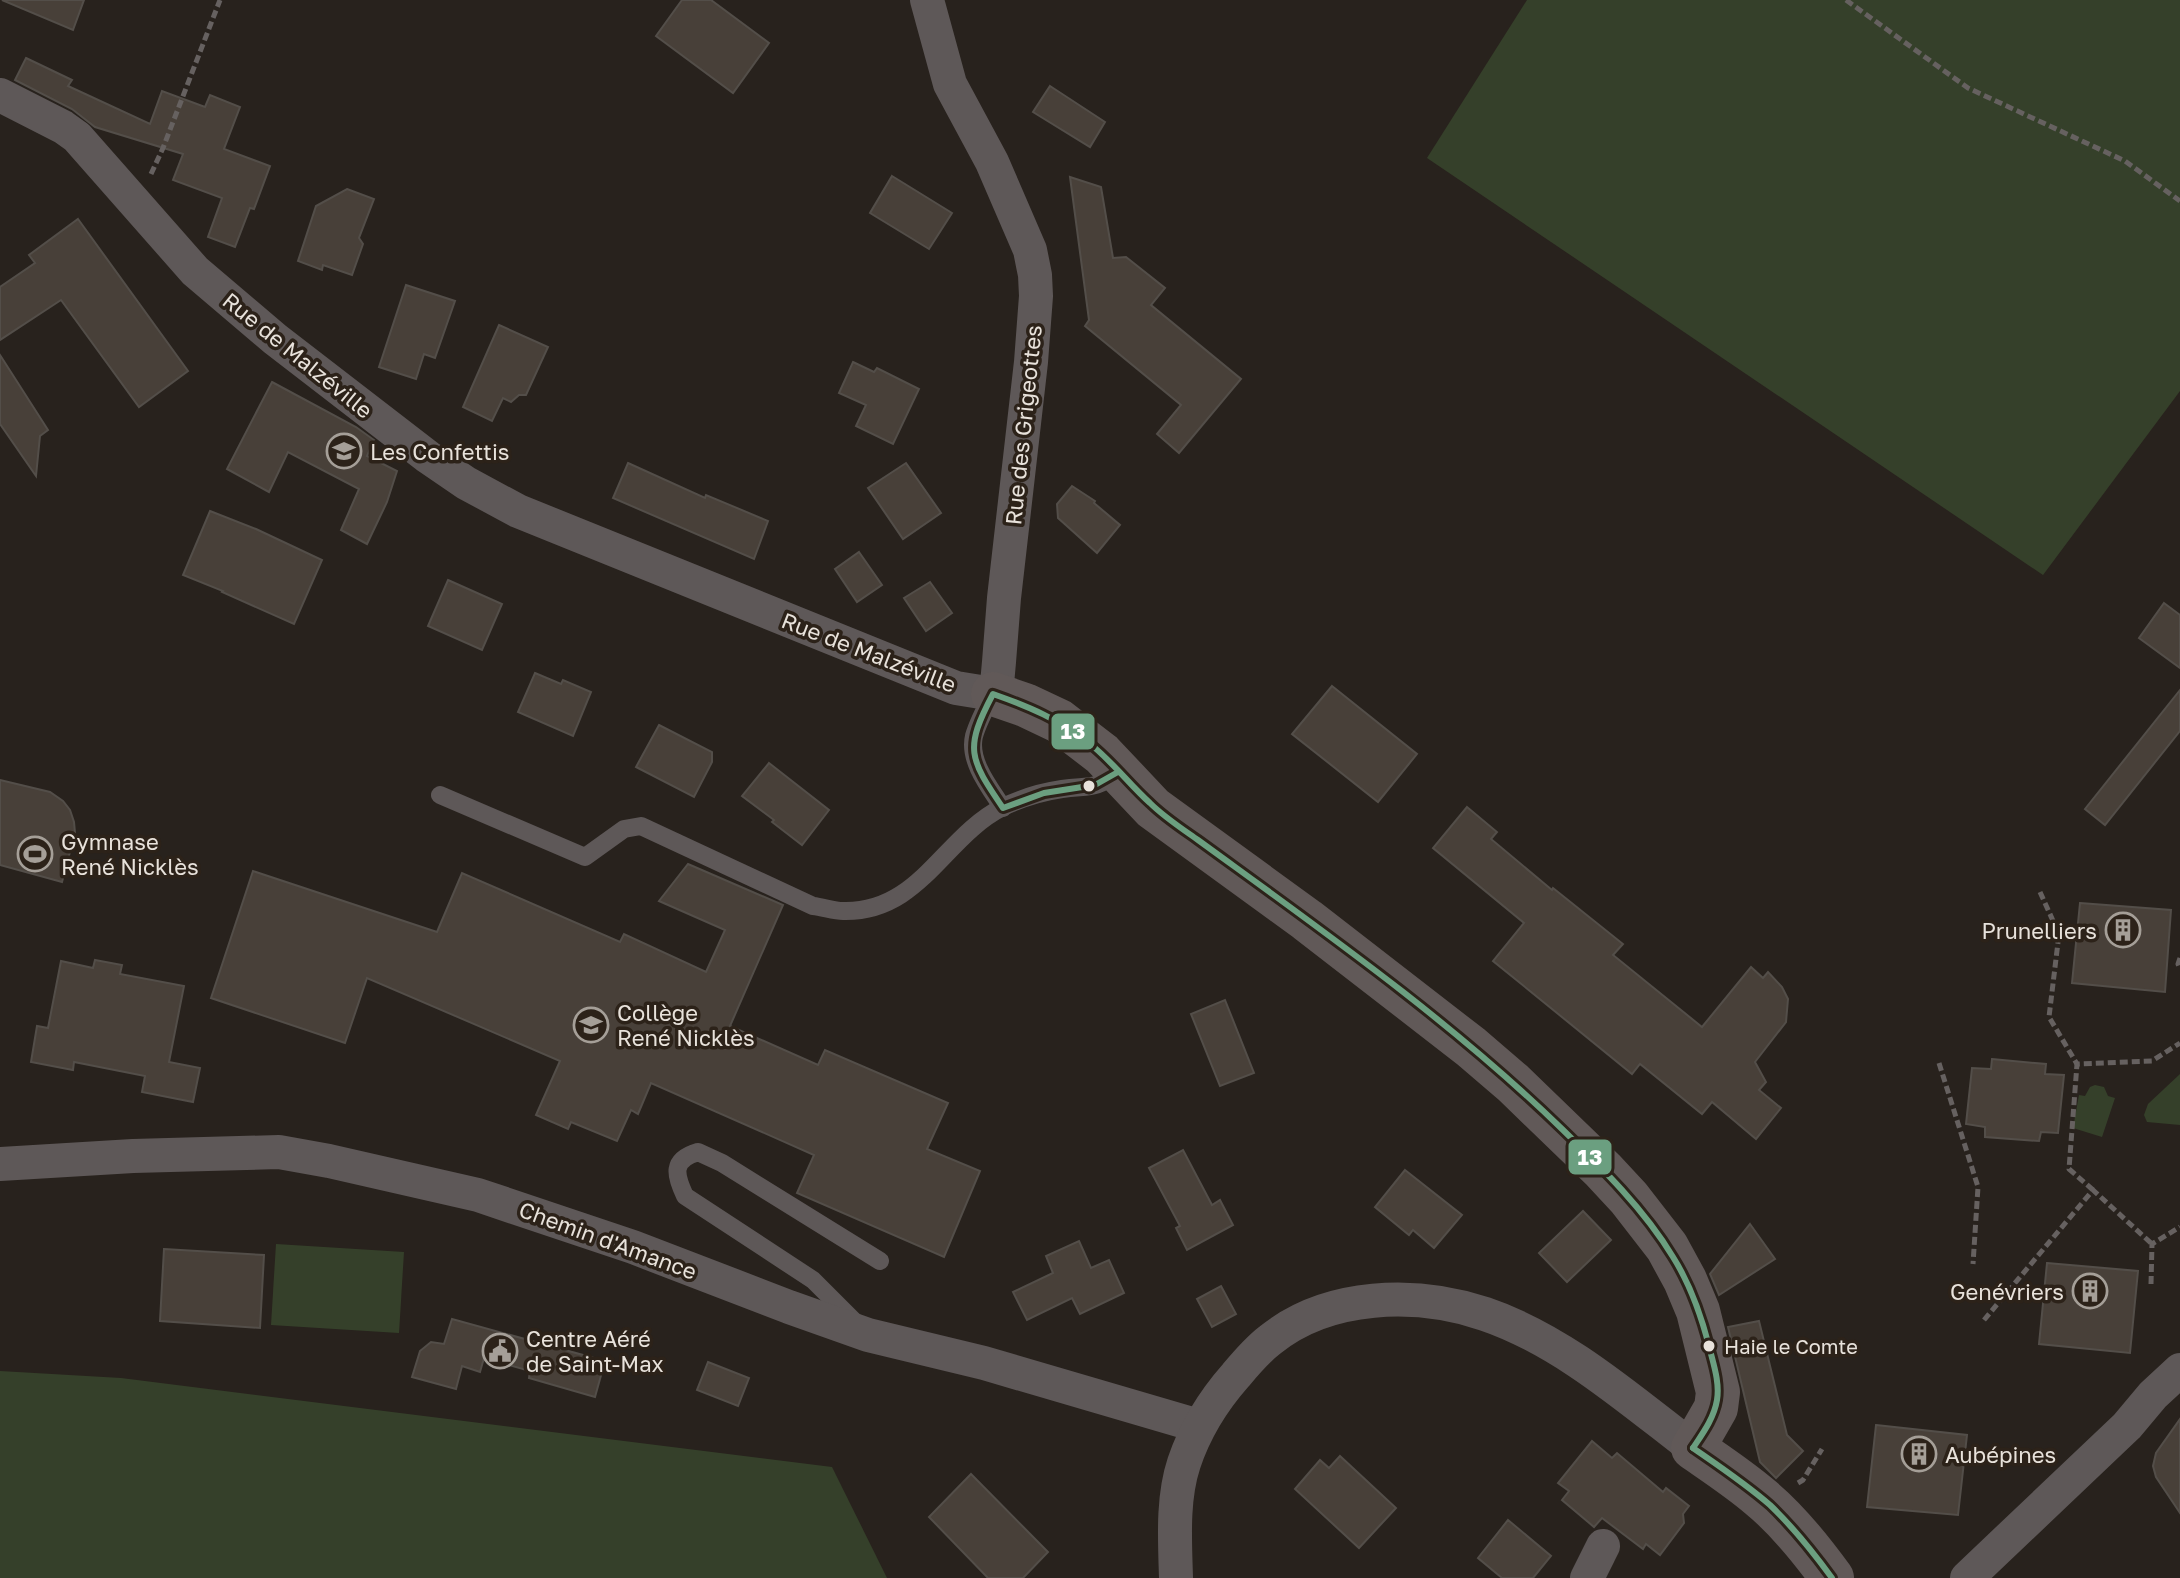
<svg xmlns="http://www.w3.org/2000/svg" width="2180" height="1578" font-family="'Golos Text',sans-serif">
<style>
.green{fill:#35402a}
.building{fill:#484039;stroke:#534e49;stroke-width:2}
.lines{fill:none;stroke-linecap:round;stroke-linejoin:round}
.path{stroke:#666160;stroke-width:5;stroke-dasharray:8 4;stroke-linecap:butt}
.lane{stroke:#5e5858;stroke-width:18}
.street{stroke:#5e5858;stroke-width:34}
.secondary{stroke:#615958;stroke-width:44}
.bus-1-casing{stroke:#2c2219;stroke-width:12}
.bus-1{stroke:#6b9f80;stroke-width:6}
.bus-dot{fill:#e8e2db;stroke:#2c2219;stroke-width:3}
.labels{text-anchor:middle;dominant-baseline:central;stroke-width:7;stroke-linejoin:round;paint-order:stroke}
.bus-label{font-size:20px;fill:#e8e2db;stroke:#2c2219;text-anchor:start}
.street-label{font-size:22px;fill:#e8e2db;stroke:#2c2219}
.poi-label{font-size:22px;fill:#e8e2db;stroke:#2c2219;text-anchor:start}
.line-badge{stroke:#2c2219;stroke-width:3}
.badge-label{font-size:22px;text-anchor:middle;font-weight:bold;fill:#fff}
</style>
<rect width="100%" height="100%" fill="#28221d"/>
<!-- green -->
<g class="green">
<path d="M1527,0H2180V391L2043,575L1427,158Z"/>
<path d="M2180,1074V1125L2147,1122L2144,1115L2148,1104Z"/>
<path d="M2095,1085L2104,1087L2108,1096L2115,1098L2102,1137L2073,1128L2079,1095L2085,1096L2090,1087Z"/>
<path d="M276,1244L404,1252L399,1333L271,1325Z"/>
<path d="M0,1371L121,1378L832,1467L887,1578H0Z"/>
</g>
<!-- building -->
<g class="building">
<path d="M2,0H84L73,30Z"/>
<path d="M682,0H711L769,43L733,93L656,36Z"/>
<path d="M26,58L72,80L68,86L150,124L162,91L205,107L210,95L240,107L224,149L270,166L254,209L250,208L235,247L208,237L222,198L173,180L183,154L95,127L72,109L15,80Z"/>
<path d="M1050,86L1105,122L1090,147L1033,112Z"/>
<path d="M892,176L952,213L929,249L870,213Z"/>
<path d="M1070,177L1101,187L1113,258L1126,257L1165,288L1151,305L1241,379L1179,453L1157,434L1181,405L1085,326L1089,320Z"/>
<path d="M347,189L374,199L359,238L363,244L352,275L323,265L322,270L298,261L316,206Z"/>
<path d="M78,219L188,371L139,407L61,300L0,340V287L35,263L29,255Z"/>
<path d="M406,285L455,301L435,358L424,354L416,379L379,367Z"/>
<path d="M499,325L548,347L526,395H519L511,402L503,398L492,421L463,407Z"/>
<path d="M0,355L48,430L40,436L36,476L0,424Z"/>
<path d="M853,362L874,372L877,368L919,389L893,444L856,426L866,405L839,393Z"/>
<path d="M272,382L356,427L374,440L367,456L397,471L387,502L367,544L341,530L359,489L288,452L269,492L227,469Z"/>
<path d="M628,463L705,498L706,495L768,521L754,559L613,498Z"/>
<path d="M906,463L941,513L903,539L868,488Z"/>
<path d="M1072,486L1095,501L1094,503L1120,525L1097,553L1058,518L1057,504Z"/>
<path d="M210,511L256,529L322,560L294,624L222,592L223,591L183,575Z"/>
<path d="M859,552L882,585L857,602L835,569Z"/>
<path d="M448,580L502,604L482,650L428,626Z"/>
<path d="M930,582L952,613L926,631L904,598Z"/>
<path d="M2164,603L2180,615V668L2139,638Z"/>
<path d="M535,673L561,684L563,680L591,692L573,736L518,712Z"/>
<path d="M1332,686L1417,754L1378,802L1292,734Z"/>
<path d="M2180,690V731L2105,825L2085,809Z"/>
<path d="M659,725L712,752V762L694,797L636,767Z"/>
<path d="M769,763L829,810L802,845L772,822L774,820L742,796Z"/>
<path d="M0,780L50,792L63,801L70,810L74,822L75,833L62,882L0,865Z"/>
<path d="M1467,807L1497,832L1491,839L1552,890L1553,888L1623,944L1613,955L1702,1027L1751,967L1763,978L1768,972L1782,987L1788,999L1786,1022L1755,1062L1766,1082L1759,1090L1781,1108L1756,1139L1712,1102L1702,1114L1640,1064L1632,1074L1493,961L1524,923L1433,848Z"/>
<path d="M688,864L783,905L730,1026L818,1065L825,1050L948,1103L927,1149L980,1171L944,1257L797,1193L814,1155L651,1083L638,1114L631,1110L617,1141L571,1122L568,1129L536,1115L560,1061L367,978L345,1043L211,998L253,871L437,932L462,873L620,942L624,934L706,972L725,930L659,901Z"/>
<path d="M2080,903L2171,910L2165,992L2072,983Z"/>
<path d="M95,960L122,965L120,974L184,986L169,1062L200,1068L193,1102L142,1092L145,1076L74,1062L73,1070L31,1062L37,1026L48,1028L61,961L93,968Z"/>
<path d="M1225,1000L1254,1073L1220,1086L1191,1014Z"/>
<path d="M1992,1059L2046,1064L2045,1074L2064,1075L2058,1133L2041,1132L2039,1141L1985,1137V1127L1966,1124L1972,1068L1991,1069Z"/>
<path d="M1183,1150L1212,1205L1220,1200L1233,1225L1187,1250L1176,1228L1180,1226L1149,1168Z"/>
<path d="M1405,1170L1462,1215L1434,1248L1413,1230L1409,1235L1375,1207Z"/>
<path d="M1583,1211L1611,1240L1567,1282L1539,1253Z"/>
<path d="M1750,1224L1775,1259L1719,1295L1710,1274Z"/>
<path d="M1079,1241L1091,1268L1109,1260L1124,1293L1080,1314L1072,1298L1027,1320L1013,1292L1053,1273L1046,1256Z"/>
<path d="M164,1249L264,1255L260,1328L160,1321Z"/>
<path d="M2047,1263L2138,1271L2130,1353L2039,1344Z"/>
<path d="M1221,1286L1236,1314L1212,1327L1197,1299Z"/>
<path d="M452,1319L605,1361L595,1397L529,1378L530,1371L484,1358L480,1372L462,1366L456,1389L412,1377L420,1351L431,1342L444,1344Z"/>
<path d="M1759,1321L1787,1435L1803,1451L1776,1478L1760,1462L1728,1327Z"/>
<path d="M708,1362L749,1378L738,1406L697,1390Z"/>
<path d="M2180,1419V1513L2156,1477L2153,1466L2156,1453Z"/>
<path d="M1876,1425L1967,1435L1958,1515L1867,1507Z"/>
<path d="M1592,1441L1612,1458L1617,1453L1663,1492L1666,1488L1689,1506L1683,1514L1684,1523L1660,1555L1646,1544L1643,1549L1602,1518L1594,1527L1562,1500L1569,1491L1558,1483Z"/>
<path d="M1340,1456L1396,1508L1359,1548L1295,1489L1320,1460L1329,1468Z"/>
<path d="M971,1474L1048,1552L1023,1578H988L929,1517Z"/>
<path d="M1508,1520L1551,1556L1533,1578H1502L1478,1558Z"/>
</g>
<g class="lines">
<!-- path -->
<g class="path">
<path d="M1846,0L1968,88L2125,161L2180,201"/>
<path d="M151,174L163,148L220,0"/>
<path d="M2040,892L2059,934L2049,1017L2077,1064"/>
<path d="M2180,958L2178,964L2180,969"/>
<path d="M1939,1063L1978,1187L1973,1264"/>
<path d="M2093,1190L2069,1169L2077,1064L2152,1061L2180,1043"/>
<path d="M2151,1284L2152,1244L2180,1227"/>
<path d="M1984,1320L2093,1190L2152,1244"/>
<path d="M1798,1483L1803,1480L1822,1449"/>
</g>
<!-- lane -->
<g class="lane">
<path d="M993,694C986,707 978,722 974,736C968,761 990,788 1003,808"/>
<path d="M440,795L585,857L624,829L641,826L813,906C823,907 834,911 843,911C920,913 943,837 1003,807C1022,798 1041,792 1062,789C1089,785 1094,791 1118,772"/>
<path d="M857,1324L813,1280L685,1196C675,1175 671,1160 698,1152L722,1163L880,1261"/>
</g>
<!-- street -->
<g class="street">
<path d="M0,95L63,127L77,137L195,271L275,339L428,457L466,483L518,511L956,688L993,694L997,684L999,662L1004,598L1031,362L1036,296L1035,275L1030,250L992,162L950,84L927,0"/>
<path d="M0,1164L133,1156L279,1152L329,1161L478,1195L633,1247L789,1307L868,1335L984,1363L1199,1426"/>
<path d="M1176,1578C1175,1541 1172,1499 1184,1463C1195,1430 1213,1401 1236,1375C1246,1363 1257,1350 1270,1340C1328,1293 1416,1291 1485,1314C1562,1340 1629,1399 1693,1448"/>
<path d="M1587,1578L1603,1546"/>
<path d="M1967,1578L2127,1426L2153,1395L2180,1370"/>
</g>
<!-- secondary -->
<path class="secondary" d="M993,694L1025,705L1059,721L1102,754L1153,808L1307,920L1471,1047L1513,1083L1603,1170L1629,1198L1667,1247L1685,1280L1698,1311L1718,1392L1716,1408L1693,1448C1716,1464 1739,1479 1760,1497C1788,1520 1811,1549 1832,1578"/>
<!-- bus-1 casing -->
<g class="bus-1-casing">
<g id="bus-1">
<path d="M1118,772L1095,785L1044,793L1003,808C969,758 964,749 993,694C1027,706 1061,720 1089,743C1112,761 1129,784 1150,803C1164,817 1181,828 1198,840C1323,931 1451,1021 1562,1129C1602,1168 1644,1209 1673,1257C1690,1284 1701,1315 1709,1346C1713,1363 1720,1382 1717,1400C1714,1418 1703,1433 1693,1448"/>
<path d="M1693,1448C1719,1466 1746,1484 1770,1505C1793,1527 1813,1552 1832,1578"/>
</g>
</g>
<!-- bus-1 -->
<use href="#bus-1" class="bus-1"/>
</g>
<!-- icons -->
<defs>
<g id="school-ring" transform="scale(1.8)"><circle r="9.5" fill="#2c2219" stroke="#a59f98" stroke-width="1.5"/><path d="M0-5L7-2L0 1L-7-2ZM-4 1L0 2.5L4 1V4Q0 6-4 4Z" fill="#a59f98"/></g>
<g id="stadium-ring" transform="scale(1.8)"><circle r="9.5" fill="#2c2219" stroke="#a59f98" stroke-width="1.5"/><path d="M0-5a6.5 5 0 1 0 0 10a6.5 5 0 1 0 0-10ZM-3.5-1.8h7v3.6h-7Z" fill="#a59f98"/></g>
<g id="building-ring" transform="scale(1.8)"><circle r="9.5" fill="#2c2219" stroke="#a59f98" stroke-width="1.5"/><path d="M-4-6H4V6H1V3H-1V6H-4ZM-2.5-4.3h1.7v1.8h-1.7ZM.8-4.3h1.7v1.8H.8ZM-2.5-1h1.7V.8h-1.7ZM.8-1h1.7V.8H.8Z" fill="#a59f98"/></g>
<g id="civic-ring" transform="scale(1.8)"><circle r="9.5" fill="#2c2219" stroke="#a59f98" stroke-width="1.5"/><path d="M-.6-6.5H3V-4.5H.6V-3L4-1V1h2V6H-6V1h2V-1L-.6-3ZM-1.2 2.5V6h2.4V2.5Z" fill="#a59f98"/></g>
</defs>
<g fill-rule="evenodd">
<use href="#school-ring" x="344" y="451"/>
<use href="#stadium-ring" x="35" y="854"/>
<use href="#building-ring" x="2123" y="930"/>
<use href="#school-ring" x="591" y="1025"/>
<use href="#building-ring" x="2090" y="1291"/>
<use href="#civic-ring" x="500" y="1351"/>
<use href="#building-ring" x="1919" y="1454"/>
</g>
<!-- markers -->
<g class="bus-dot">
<circle cx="1089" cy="786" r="7"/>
<circle cx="1709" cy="1346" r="7"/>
</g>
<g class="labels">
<!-- bus labels -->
<g class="bus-label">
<text x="1724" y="1346">Haie le Comte</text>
</g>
<!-- street labels -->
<g class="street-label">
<text transform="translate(298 355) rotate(39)">Rue de Malzéville</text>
<text transform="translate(1023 425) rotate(-84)">Rue des Grigeottes</text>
<text transform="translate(869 652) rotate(21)">Rue de Malzéville</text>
<text transform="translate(608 1240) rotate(20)">Chemin d'Amance</text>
</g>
<!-- poi labels -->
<g class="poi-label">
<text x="370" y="451">Les Confettis</text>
<text x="61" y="841">Gymnase<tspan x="61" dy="25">René Nicklès</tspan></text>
<text x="2097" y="930" text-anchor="end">Prunelliers</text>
<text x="617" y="1012">Collège<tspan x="617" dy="25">René Nicklès</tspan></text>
<text x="2064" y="1291" text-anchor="end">Genévriers</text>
<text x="526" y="1338">Centre Aéré<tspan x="526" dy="25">de Saint-Max</tspan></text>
<text x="1945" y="1454">Aubépines</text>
</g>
</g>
<g class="line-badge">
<rect x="1050" y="712" width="46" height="39" rx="8" fill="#6b9f80"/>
<rect x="1567" y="1138" width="46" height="38" rx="8" fill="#6b9f80"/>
</g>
<g class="badge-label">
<text x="1073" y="739">13</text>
<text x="1590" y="1165">13</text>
</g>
</svg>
